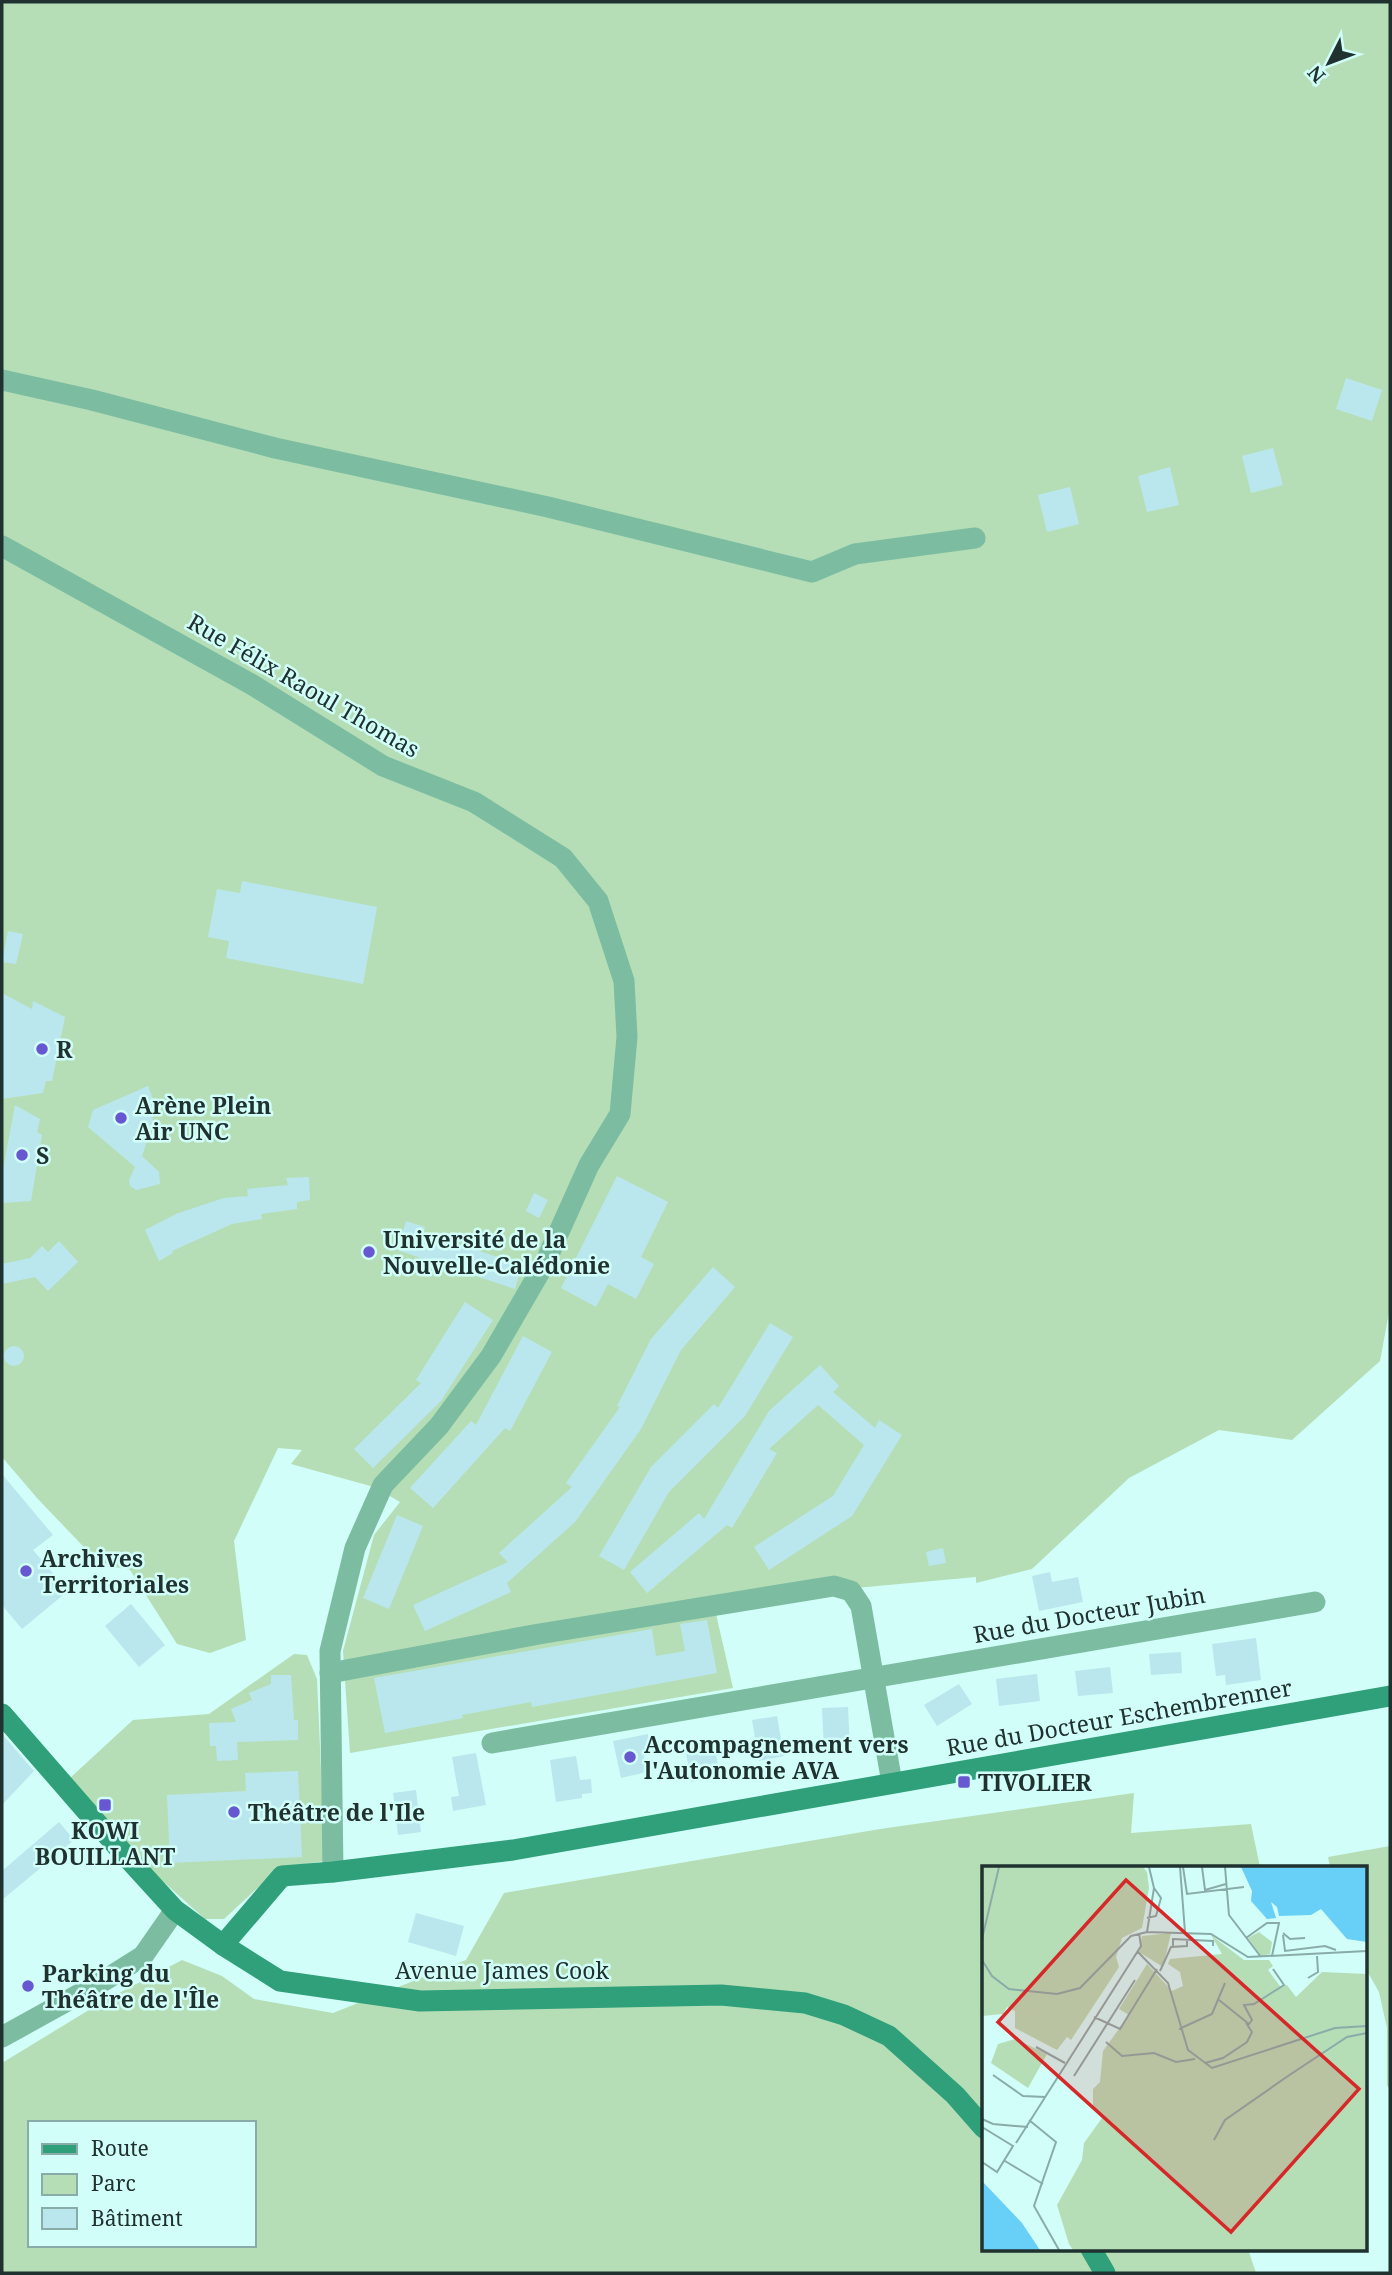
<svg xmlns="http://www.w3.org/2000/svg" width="1392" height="2275" font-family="'Noto Serif',serif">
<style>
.green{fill:#b5deb7;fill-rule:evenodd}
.building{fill:#bae7ed}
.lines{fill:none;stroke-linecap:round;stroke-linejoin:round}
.street{stroke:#7cbda1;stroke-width:21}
.secondary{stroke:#2fa07a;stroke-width:21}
.poi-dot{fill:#6757d0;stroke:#d1fef8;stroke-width:2.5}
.labels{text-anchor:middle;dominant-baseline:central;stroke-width:5;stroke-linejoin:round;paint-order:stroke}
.street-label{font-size:23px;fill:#20322f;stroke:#d1fef8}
.poi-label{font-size:23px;font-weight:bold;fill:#20322f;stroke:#d1fef8;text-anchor:start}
.inset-road{fill:none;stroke:#8aaca8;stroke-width:2}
.view{fill:#d62828;fill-opacity:0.15;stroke:#d62828;stroke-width:3.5}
.inset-edge{fill:none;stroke:#20322f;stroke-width:3.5}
</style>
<rect width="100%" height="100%" fill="#d1fef8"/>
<!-- green -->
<g class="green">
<path d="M2,2H1390V1307L1380,1361L1292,1440L1219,1430L1129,1478L1032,1569L976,1583V1577L713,1601L733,1688L350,1753L343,1651L374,1535L400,1502L374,1487L291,1464L302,1450L278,1448L234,1541L246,1640L210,1653L177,1644L130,1570L100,1564L37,1498L2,1457Z"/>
<path d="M294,1654L307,1655L317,1679L325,1861L279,1868L224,1919H205L147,1867L70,1778L133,1720L209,1714Z"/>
<path d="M1134,1793L1131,1833L1251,1824L1260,1867H984V2249H1248L1256,2273H2V2063L102,2002L182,1960L222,1976L254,1999L333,2013L466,1960L504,1893L880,1829ZM30,2123H254V2245H30Z"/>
<path d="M1390,1846V2091L1387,2085V2028L1379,1992L1366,1969V1867H1330L1328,1857Z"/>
</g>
<!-- building -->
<g class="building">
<path d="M1346,378L1382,390L1372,421L1336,409Z"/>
<path d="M1273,448L1283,485L1251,493L1242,456Z"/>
<path d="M1170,467L1179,505L1147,512L1138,476Z"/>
<path d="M1070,487L1079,524L1047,532L1038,495Z"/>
<path d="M242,881L377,907L363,984L226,958L229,941L208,937L217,889L240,893Z"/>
<path d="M8,931L23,934L16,964L2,962Z"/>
<path d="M2,993L32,1009L33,1001L65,1017L52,1081H46L43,1093L2,1099Z"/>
<path d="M148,1086L154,1102L152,1126L142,1156L159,1172L160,1184L136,1190L130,1186L129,1180L135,1167L88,1127L93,1110Z"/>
<path d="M15,1105L40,1119L37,1132L42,1135L31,1201L2,1203V1175Z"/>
<path d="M617,1176L668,1202L641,1257L654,1264L636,1299L608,1284L596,1307L561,1288Z"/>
<path d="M309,1177L310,1200L297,1202V1209L261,1214L262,1219L232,1224L172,1251L173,1253L159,1261L145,1230L176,1214L224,1198L248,1196L247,1189L288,1185L286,1178Z"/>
<path d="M534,1193L548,1200L539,1218L526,1211Z"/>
<path d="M406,1221L425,1227L424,1233L522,1265L515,1289L397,1250Z"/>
<path d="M59,1241L78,1262L48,1291L35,1277L2,1284V1264L30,1258L42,1246L48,1252Z"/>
<path d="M713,1267L735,1287L681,1350L641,1429L575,1522L507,1583L511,1592L425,1631L413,1605L508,1562L499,1553L572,1487L566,1483L620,1407L617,1406L651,1339Z"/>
<path d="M465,1302L493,1320L441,1401L373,1468L354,1449L421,1383L416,1380Z"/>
<path d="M770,1323L793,1337L745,1416L669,1492L624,1570L599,1556L651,1467L714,1404L718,1408Z"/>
<path d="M523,1336L552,1352L510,1431L505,1428L433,1508L410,1488L471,1421L476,1425Z"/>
<circle cx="14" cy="1356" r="10"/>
<path d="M820,1365L839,1386L833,1392L875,1428L879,1420L902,1435L852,1516L769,1570L754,1547L833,1496L864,1445L818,1405L769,1449L777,1453L732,1528L727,1525L647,1593L630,1572L699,1513L704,1519L769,1411Z"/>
<path d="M2,1474L53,1535L33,1550L68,1591L22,1629L2,1605Z"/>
<path d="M397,1515L423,1526L389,1609L363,1598Z"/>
<path d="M943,1548L946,1563L929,1566L926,1552Z"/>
<path d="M1050,1572L1052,1582L1078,1577L1083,1602L1039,1611L1032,1576Z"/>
<path d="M131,1604L165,1645L139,1667L105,1626Z"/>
<path d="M707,1620L717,1673L532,1707L531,1702L462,1715L463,1718L385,1733L374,1678L652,1629L656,1656L685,1651L680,1624Z"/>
<path d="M1256,1638L1261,1680L1226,1685L1225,1675L1216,1676L1212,1644Z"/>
<path d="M1181,1652L1182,1673L1151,1675L1149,1654Z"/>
<path d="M1110,1667L1113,1693L1078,1696L1075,1671Z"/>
<path d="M1037,1674L1040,1701L999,1706L996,1679Z"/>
<path d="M271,1675H291L294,1720H298V1740L237,1742L238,1760L217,1761L216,1746H210L209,1723L236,1722L231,1709L252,1700L249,1693L271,1684Z"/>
<path d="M959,1684L972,1704L937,1726L924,1705Z"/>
<path d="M848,1707L850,1748L824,1750L822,1708Z"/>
<path d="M777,1716L784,1756L759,1761L752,1720Z"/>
<path d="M2,1734L34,1771L2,1805Z"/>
<path d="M648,1734L651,1749L643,1751L647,1772L621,1778L613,1741Z"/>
<path d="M714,1743L720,1777L691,1782L685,1747Z"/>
<path d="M476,1753L486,1805L453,1811L451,1797L459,1796L452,1757Z"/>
<path d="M576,1756L580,1780L591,1779L592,1793L582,1794V1798L556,1802L550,1760Z"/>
<path d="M298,1771L302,1857L170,1863L167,1795L246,1791L245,1773Z"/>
<path d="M416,1790L421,1832L398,1835L393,1793Z"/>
<path d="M59,1822L74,1840L2,1900V1871Z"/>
<path d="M416,1913L464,1926L456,1956L408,1942Z"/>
</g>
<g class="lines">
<!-- street -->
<g class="street">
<path d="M2,380L92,400L275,448L548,507L812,572L855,554L975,538"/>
<path d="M2,546L251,684L383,766L474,802L563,858L598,901L624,981L627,1037L620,1114L589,1165L545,1263L491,1356L439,1426L383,1485L355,1548L330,1651L333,1872"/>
<path d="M330,1673L539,1634L834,1586L851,1591L861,1606L892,1783"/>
<path d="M492,1743L1315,1602"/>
<path d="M2,2037L105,1980L143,1956L175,1910"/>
</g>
<!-- secondary -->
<g class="secondary">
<path d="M2,1714L123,1853L175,1910L223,1945L280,1981L420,2001L721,1995L805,2003L844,2015L889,2036L955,2095L984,2128"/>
<path d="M223,1945L282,1876L333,1872L513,1850L1390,1696"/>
<path d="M1091,2249L1105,2273"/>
</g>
</g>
<!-- markers -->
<g class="poi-dot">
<circle cx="42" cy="1049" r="7"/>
<circle cx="121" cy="1118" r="7"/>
<circle cx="22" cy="1155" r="7"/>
<circle cx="369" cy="1252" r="7"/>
<circle cx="26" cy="1571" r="7"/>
<circle cx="630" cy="1757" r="7"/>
<rect x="957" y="1775" width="14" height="14" rx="3.5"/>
<rect x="98" y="1798" width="14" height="14" rx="3.5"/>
<circle cx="234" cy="1812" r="7"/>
<circle cx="28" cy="1986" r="7"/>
</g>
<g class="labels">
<!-- street labels -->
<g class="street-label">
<text transform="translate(304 685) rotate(30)">Rue Félix Raoul Thomas</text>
<text transform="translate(1089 1614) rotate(-10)">Rue du Docteur Jubin</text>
<text transform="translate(1119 1717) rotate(-10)">Rue du Docteur Eschembrenner</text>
<text x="502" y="1970">Avenue James Cook</text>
</g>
<!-- poi labels -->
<g class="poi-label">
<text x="56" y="1049">R</text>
<text x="135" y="1105">Arène Plein<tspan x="135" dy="26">Air UNC</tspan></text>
<text x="36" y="1155">S</text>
<text x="383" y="1239">Université de la<tspan x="383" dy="26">Nouvelle-Calédonie</tspan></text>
<text x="40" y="1558">Archives<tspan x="40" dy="26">Territoriales</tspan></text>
<text x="644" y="1744">Accompagnement vers<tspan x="644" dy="26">l'Autonomie AVA</tspan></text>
<text x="978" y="1782">TIVOLIER</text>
<text x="248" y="1812">Théâtre de l'Ile</text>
<text x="105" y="1830" text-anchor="middle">KOWI<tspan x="105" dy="26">BOUILLANT</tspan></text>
<text x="42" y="1973">Parking du<tspan x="42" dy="26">Théâtre de l'Île</tspan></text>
</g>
</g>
<!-- overview -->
<g transform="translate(982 1866)">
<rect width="385" height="385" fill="#d1fef8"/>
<path d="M0,1H161L165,6L167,22L160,62L140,72L134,91L137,101L89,174L85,171L75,184L33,162V145L25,141L21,148L0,150ZM277,66L290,76L288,88L279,90L266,72ZM189,67L181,101L157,86L160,70ZM229,69L262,94H287L291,100L286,104L298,120L305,119L314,131L340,106L385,108V384H91L87,378L75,339L100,294L102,277L120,252L111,239V223L118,216L121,185L147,149L137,143L165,98L190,125L201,120L198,106L186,98L188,93L240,88ZM33,173L65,188L46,222L9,197L16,178Z" fill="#b5deb7"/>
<path d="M259,1H385V76L365,73L339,43L329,49L297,50L295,41L289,36L294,52L285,53L269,35L270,25ZM0,315L40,357L58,384H0Z" fill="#68d0f7"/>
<path class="inset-road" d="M198,1L203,66M201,1L205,28L262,21M220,1L223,24L244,18M243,1L247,49L279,91M165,52L174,50L179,32L172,22M165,66L172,22L167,1M301,67L308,73L323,72M301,69L303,85L343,80L354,84M264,72L285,57H297L290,90M0,73L17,1M191,80V73L231,75V80M155,85L186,117L206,184L230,202L353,162L385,160M0,94L10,110L27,123L75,128L98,122L149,70L165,66L229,68L266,91L385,85M178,105L189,81L205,80V74M326,112L336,106L335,90M237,134L267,158L270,154L262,139L272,138L302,119L291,103M112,151L138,163L175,103M197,163L230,148L243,117M124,176L140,190L172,187L194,196L213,193M54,181L83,197M223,197L241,192L265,176L270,166L264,157M11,209L41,230L63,231M92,210L153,114M0,253L11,258L46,261M47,254L74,276L52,340L77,384M0,261L31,280L15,306L0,296M232,274L243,254L306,210L365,171L385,167M34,277L159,80L157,67M23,295L61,318"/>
<path class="view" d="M144,14L377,223L249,366L16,156Z"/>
<rect width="385" height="385" class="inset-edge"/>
</g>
<!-- border -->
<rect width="1392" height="2275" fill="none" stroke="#20322f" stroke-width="7"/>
<!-- legend -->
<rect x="28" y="2121" width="228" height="126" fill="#d1fef8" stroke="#8aaca8" stroke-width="2"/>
<rect x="42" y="2144" width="35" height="10" fill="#2fa07a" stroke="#8aaca8" stroke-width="2"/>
<text x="91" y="2156" font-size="21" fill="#20322f">Route</text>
<rect x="42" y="2174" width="35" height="21" fill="#b5deb7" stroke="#8aaca8" stroke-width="2"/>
<text x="91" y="2191" font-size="21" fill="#20322f">Parc</text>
<rect x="42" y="2208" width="35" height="21" fill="#bae7ed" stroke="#8aaca8" stroke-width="2"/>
<text x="91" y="2226" font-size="21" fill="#20322f">Bâtiment</text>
<!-- north arrow -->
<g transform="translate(1329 63) rotate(228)" stroke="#d1fef8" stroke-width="5" paint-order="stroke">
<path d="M0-5L12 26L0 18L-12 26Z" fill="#20322f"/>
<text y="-10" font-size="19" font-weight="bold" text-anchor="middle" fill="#20322f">N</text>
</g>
</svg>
